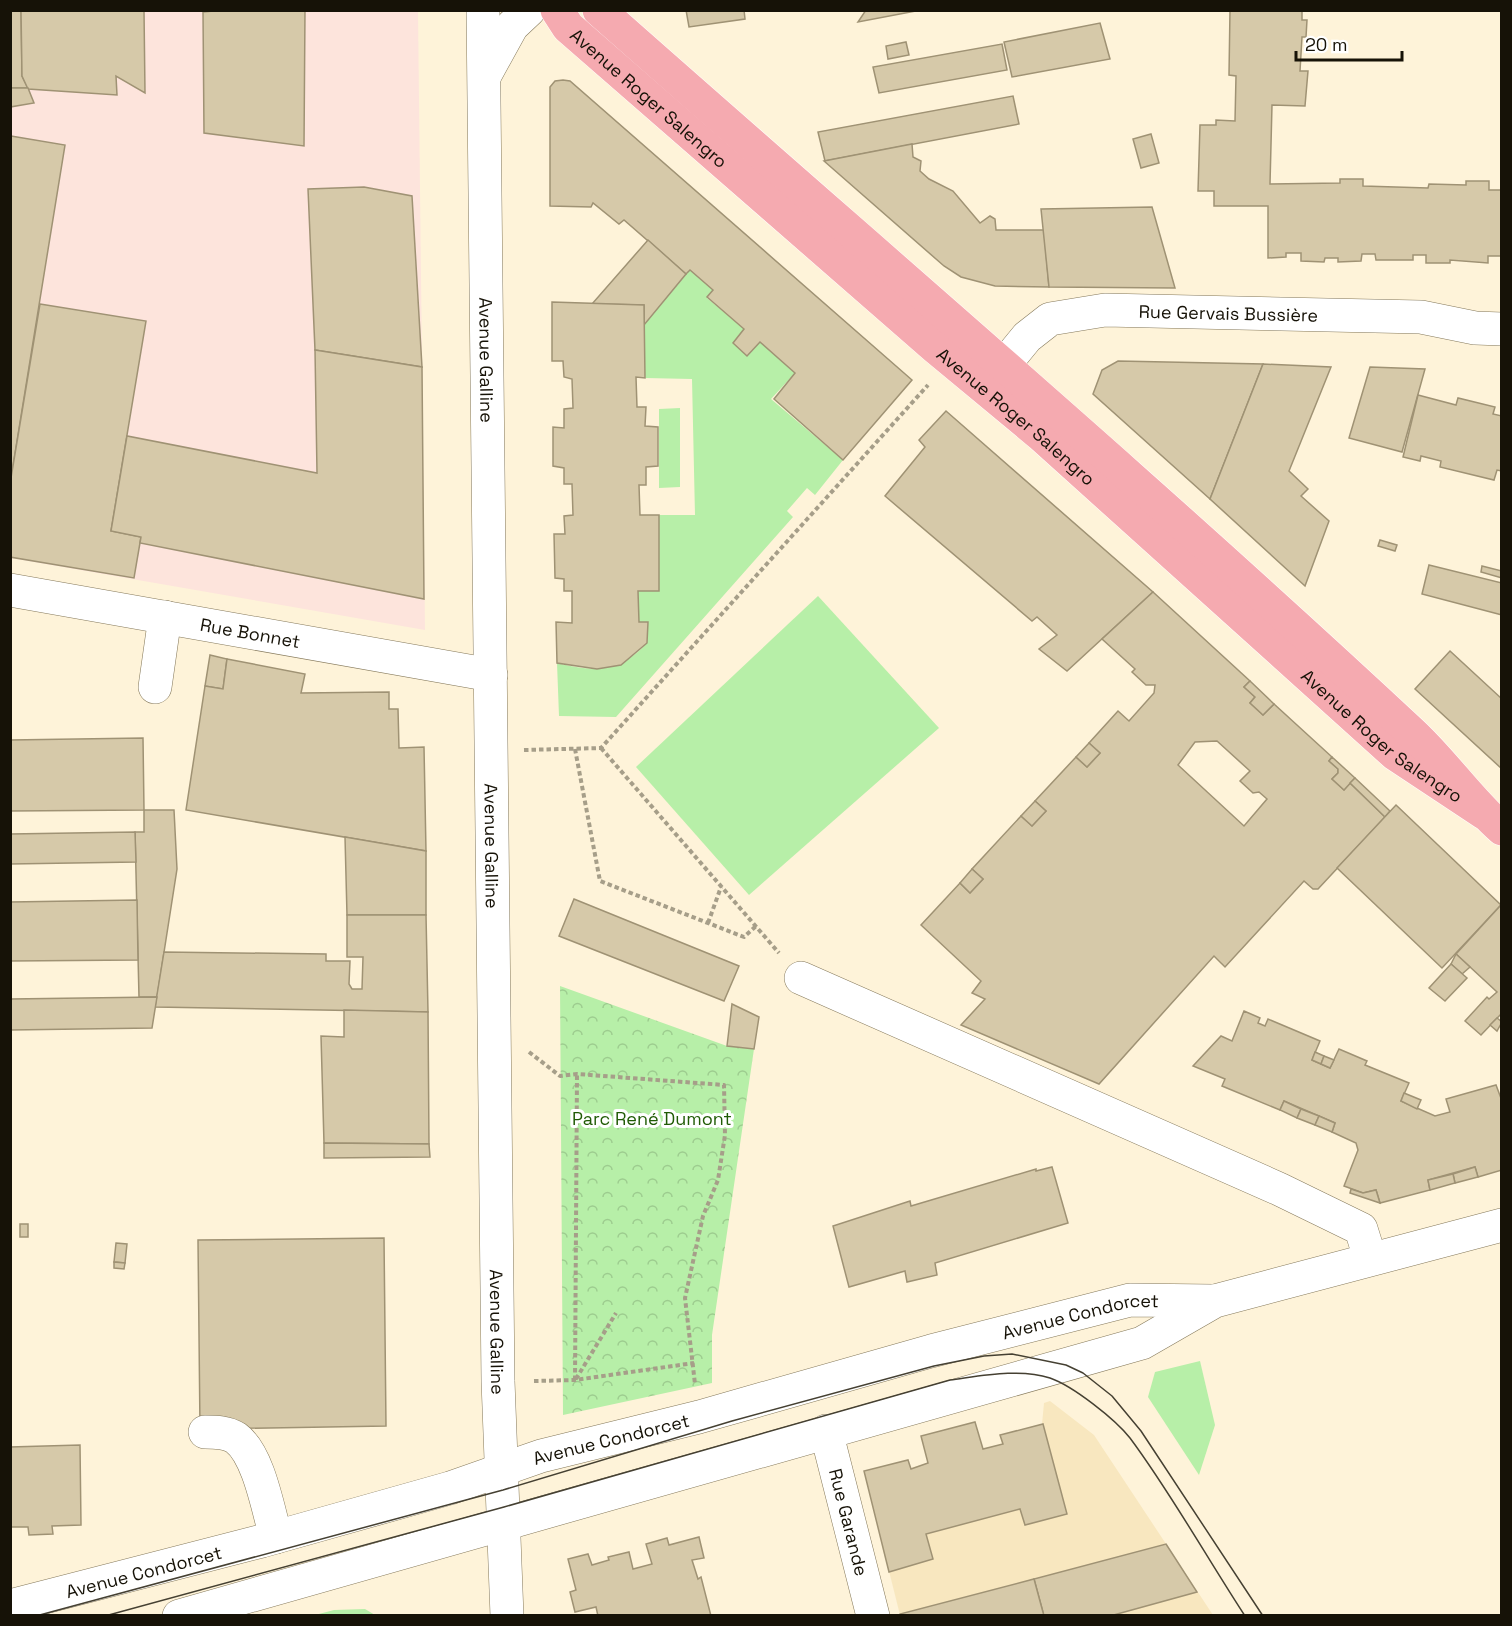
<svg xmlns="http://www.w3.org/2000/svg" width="1512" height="1626" font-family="'Space Grotesk',sans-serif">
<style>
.built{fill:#f8e7bf}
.industrial{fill:#fde4dc}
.grass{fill:#b7efa8}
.park{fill:url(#park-crowns)}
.building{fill:#d6c9a9;stroke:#9f9274;stroke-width:1.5;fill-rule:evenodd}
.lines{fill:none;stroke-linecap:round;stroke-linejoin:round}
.minor-casing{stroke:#85795b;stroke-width:34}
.major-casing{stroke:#fff;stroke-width:34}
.path{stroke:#a69e89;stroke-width:4;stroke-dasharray:4.5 3;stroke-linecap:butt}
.minor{stroke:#fff;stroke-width:33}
.major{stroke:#f5aab0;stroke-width:33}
.tram{stroke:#454032;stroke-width:1.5}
.labels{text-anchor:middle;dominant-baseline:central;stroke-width:6;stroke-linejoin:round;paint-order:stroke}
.street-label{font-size:18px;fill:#161207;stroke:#fff}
.park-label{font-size:18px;fill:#205b05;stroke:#fff}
</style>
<defs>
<pattern id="park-crowns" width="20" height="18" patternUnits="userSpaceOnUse" patternTransform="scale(1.5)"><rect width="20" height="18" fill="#b7efa8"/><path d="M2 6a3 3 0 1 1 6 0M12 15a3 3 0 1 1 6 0" fill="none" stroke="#9dcc8f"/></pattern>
</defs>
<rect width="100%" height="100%" fill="#fef3d9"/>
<!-- built -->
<path class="built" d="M1050,1401L1094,1435L1213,1615H900L864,1471L911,1468L928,1463L921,1436L975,1422L983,1449L1002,1444L1000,1435L1042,1424L1044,1403Z"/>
<!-- industrial -->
<path class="industrial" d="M10,11H418L425,630L11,558Z"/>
<!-- grass -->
<g class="grass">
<path d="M690,270L713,290L707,298L744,329L733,343L747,356L760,342L795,373L771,399L843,460L815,495L807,488L787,511L793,517L616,717L559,716L557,663C594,672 619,673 647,643L648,622H639L638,591H659V515H695L692,379L645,378L644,325Z"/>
<path d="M680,408V487L659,488V409Z"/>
<path d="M818,596L939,728L749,895L636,767Z"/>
<path d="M1200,1361L1215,1425L1199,1475L1148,1397L1155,1372Z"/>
<path d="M365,1609L375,1615H315L334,1610Z"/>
</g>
<!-- park -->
<path class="park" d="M560,986L727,1046L754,1049L712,1335V1383L563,1415Z"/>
<!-- building -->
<g class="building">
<path d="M10,10H21L22,76L28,88H10Z"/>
<path d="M21,10H144L145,93L116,76L117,95L28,89L22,76Z"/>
<path d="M224,10H305L304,146L204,133L203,12Z"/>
<path d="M686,10H744L745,19L689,27Z"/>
<path d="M866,10H921L858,22Z"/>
<path d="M1230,10H1302V20H1307L1306,37H1302L1300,71H1308L1305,106L1272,105L1270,184L1340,183V179H1363V186L1428,188L1429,184L1466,185V181H1489V190H1502V256H1488V263L1450,260V263H1426V255H1413V260H1376L1375,254H1362L1361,261L1338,262V258H1325L1324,262L1301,261V253H1286V257L1268,258V206H1214V191H1198L1200,125H1216V120L1235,121L1236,76L1229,75Z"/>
<path d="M1100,23L1110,59L1012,77L1004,42Z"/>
<path d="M906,42L909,55L888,59L886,46Z"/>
<path d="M1002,44L1007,70L879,93L873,67Z"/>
<path d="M563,80L570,81L912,380L843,460L774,399L795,373L760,342L747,356L733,343L744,329L707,297L713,290L690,270L686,274L624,220L619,224L593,203L591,207L550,206V87L555,81Z"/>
<path d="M10,88H28L34,103L10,107Z"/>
<path d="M1013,96L1019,124L825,161L818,132Z"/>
<path d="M1151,134L1159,163L1141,168L1133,139Z"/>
<path d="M11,136L65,145L10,484V139Z"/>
<path d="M912,144L913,157L921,161L920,171L929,179L953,191L980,223L990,216L995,219L996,230H1044L1049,287L995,286L961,277L944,266L824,161Z"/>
<path d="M364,187L412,196L422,367L315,350L308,189Z"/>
<path d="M1152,207L1175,288L1049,287L1041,209Z"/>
<path d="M648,240L686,274L644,325V305L592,304Z"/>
<path d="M552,302L644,305L645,378L636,377L637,407H646L645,426L658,427V466L646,467V485H639L640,515H659V591H638L639,622H648L647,643L621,665L597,669L557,663L556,622L572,623V591H564V579L555,578L554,534H565L564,516L573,515L572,484H564V468L553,466V427L564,428V409L573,408L572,379L564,377L563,361H552Z"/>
<path d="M40,304L146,321L111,531L141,537L134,578L10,557V484Z"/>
<path d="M315,350L422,367L424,599L140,543L141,537L111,531L127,436L317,473Z"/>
<path d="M1118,361L1263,364L1210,499L1093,394L1102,370Z"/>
<path d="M1263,364L1331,367L1289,471L1308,489L1301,496L1329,521L1305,586L1210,499Z"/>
<path d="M1370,367L1425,369L1402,452L1349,438Z"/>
<path d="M1418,395L1456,405L1458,398L1495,407L1493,414L1502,416V471L1497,470L1494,480L1440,467L1441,461L1421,456L1420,461L1403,457Z"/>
<path d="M946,411L1153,592L1067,671L1039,649L1057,635L1037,617L1032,621L885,496L925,447L919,440Z"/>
<path d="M1380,540L1397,545L1395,551L1378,546Z"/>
<path d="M1429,565L1502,583V615L1422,594Z"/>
<path d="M1482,566L1502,571V578L1481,572Z"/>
<path d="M1153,592L1250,681L1244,687L1255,697L1250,703L1263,715L1274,704L1332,757L1329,761L1338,769V773L1332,779L1344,790L1350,783L1385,817L1318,889H1313L1304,881L1225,967L1214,956L1099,1084L961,1025L985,999L972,993L981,981L921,925L960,883L970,893L983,879L972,869L1021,816L1032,826L1046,811L1035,801L1076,757L1087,767L1100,753L1089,743L1118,711L1129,721L1154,693L1155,685H1146L1132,672L1135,669L1102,639ZM1217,741L1250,771L1240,781L1253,793L1259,792L1267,799L1244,826L1178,765L1195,742Z"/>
<path d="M1450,651L1502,699V769L1415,689Z"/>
<path d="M210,655L227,659L223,689L205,686Z"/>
<path d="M227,659L305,674L301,693L389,692V709H398L399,748L424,747L426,851L186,810L205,686L223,689Z"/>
<path d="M1250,681L1274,704L1263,715L1250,703L1255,697L1244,687Z"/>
<path d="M143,738L144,810L10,811V740Z"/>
<path d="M1089,743L1100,753L1087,767L1076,757Z"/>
<path d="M1332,757L1355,778L1344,790L1332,779L1338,773V769L1329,761Z"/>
<path d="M1355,778L1390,811L1385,817L1350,783Z"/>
<path d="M1035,801L1046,811L1032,826L1021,816Z"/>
<path d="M1396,805L1501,905L1442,968L1337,868Z"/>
<path d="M144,810H174L177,869L157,997H139L135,832H144Z"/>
<path d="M135,832L136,862L10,864V834Z"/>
<path d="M345,837L426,851V915H347Z"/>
<path d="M972,869L983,879L970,893L960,883Z"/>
<path d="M574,899L739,966L724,1001L559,936Z"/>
<path d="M137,900L138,960L10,961V902Z"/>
<path d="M1501,905L1502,1013L1481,1035L1465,1021L1487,997L1489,999L1497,992L1456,954Z"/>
<path d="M347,915H426L428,1012L155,1007L164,952L326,954V961H350L349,984L352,989H362L363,957H347Z"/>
<path d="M1456,954L1470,967L1462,974L1451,964Z"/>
<path d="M1451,964L1467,978L1445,1001L1429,988Z"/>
<path d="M157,997L152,1028L10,1030V999Z"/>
<path d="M732,1004L759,1017L754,1049L727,1046Z"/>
<path d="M344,1010L428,1012L429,1144L324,1143L321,1036L344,1037Z"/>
<path d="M1244,1011L1260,1018L1258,1023L1265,1026L1268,1019L1320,1041L1312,1060L1330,1068L1339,1049L1367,1061L1365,1065L1409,1083L1401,1101L1435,1116L1450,1112L1446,1099L1496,1085L1502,1101V1170L1478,1177L1475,1167L1428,1180L1430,1190L1380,1203L1376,1190L1363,1193L1344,1186L1358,1150L1356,1143L1332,1132L1335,1123L1284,1101L1280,1110L1222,1086L1225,1079L1193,1066L1221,1036L1232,1041Z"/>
<path d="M1497,1018L1502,1022L1497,1031L1490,1025Z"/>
<path d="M1315,1052L1324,1056L1321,1064L1312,1060Z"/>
<path d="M1324,1056L1334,1060L1330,1068L1321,1064Z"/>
<path d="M1404,1093L1421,1100L1417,1109L1401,1101Z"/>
<path d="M1284,1101L1301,1109L1297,1118L1280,1110Z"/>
<path d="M1301,1109L1319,1116L1315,1125L1297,1118Z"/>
<path d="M1319,1116L1335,1123L1332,1132L1315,1125Z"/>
<path d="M324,1143L429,1144L430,1157L324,1158Z"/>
<path d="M1052,1167L1068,1223L935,1263L937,1275L907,1282L905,1271L849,1287L833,1226L910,1201L911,1206L1036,1169V1171Z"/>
<path d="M1475,1167L1478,1177L1455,1183L1453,1174Z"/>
<path d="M1453,1174L1455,1183L1430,1190L1428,1180Z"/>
<path d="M1351,1189L1363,1193L1376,1190L1380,1203L1350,1193Z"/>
<rect x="20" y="1224" width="8" height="13"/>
<path d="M384,1238L386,1426L200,1429L198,1240Z"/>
<path d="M116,1243L127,1244L125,1263L114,1262Z"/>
<path d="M114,1262L125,1263L124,1269L114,1268Z"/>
<path d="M975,1422L983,1449L1003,1444L1000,1435L1043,1424L1067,1514L1025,1525L1020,1509L926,1534L933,1559L889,1572L864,1471L908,1460L911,1469L928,1463L921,1436Z"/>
<path d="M80,1445L81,1525L52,1526L53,1534L29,1535L28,1527H10V1447Z"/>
<path d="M699,1537L704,1558L692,1560L698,1579L701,1577L711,1616H598L596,1607L575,1612L570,1592L576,1590L568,1559L588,1554L592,1565L609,1560L608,1557L629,1552L633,1569L652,1564L646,1544L667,1538L669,1545Z"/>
<path d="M1166,1544L1197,1592L1110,1616H1044L1034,1579Z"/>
<path d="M1034,1579L1044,1616H900V1614Z"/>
</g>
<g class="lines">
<!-- minor casing -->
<g class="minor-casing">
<g id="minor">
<path id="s1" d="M483,10L498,1381L507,1616"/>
<path d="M485,75L512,26L529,10"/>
<path id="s2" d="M986,387L1027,337L1050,319L1105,310L1421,317L1475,328L1502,329"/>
<path id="s3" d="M10,590L491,675"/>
<path d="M155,687L165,617"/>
<path d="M801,978L1279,1189L1361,1229L1370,1258"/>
<path id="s4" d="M826,1431L873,1616"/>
<path d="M205,1432C216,1432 227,1432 236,1438C259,1455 268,1510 276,1537"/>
<path id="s5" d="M10,1606L262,1541L450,1488L541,1456L699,1417L931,1351L1130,1300L1213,1301"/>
<path d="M179,1616L1142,1343L1215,1301L1502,1225"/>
</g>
</g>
<!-- major casing -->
<g class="major-casing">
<g id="major">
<path id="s6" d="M557,10L568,27L935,347L1041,435L1395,754L1484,813"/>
<path d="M599,10C870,250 1145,484 1410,731C1443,761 1468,799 1502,829"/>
</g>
</g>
<!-- path -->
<g class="path">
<path d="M601,748L779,953"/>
<path d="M575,749L600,881L744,937L756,926"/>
<path d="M524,750L601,748L928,385"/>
<path d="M708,923L721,887"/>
<path d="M529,1052L560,1076L577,1074L724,1085L725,1135L718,1180L703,1216L685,1298L695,1384"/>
<path d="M576,1379L616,1313"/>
<path d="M575,1380L577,1074"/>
<path d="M534,1381L575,1380L694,1363"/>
</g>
<!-- minor -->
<use href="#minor" class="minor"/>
<!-- major -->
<use href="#major" class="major"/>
<!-- tram -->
<g class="tram">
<path d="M36,1616L503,1490L732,1421L934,1366L984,1356L1012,1354L1066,1365L1083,1373L1112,1396L1141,1431L1263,1616"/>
<path d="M105,1616L504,1507L950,1380C981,1376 1019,1368 1050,1378C1073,1386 1115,1419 1130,1438C1171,1493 1207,1558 1245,1616"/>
</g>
</g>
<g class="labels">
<!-- street labels -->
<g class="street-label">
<text stroke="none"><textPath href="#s6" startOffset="128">Avenue Roger Salengro</textPath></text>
<text stroke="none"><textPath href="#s2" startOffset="273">Rue Gervais Bussière</textPath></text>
<text stroke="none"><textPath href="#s1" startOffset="350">Avenue Galline</textPath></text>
<text stroke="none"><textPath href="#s6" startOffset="614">Avenue Roger Salengro</textPath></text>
<text stroke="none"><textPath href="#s3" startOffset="244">Rue Bonnet</textPath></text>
<text stroke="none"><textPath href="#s6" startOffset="1100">Avenue Roger Salengro</textPath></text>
<text stroke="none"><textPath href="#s1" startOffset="836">Avenue Galline</textPath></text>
<text stroke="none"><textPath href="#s5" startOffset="1110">Avenue Condorcet</textPath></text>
<text stroke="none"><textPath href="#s1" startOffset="1322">Avenue Galline</textPath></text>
<text stroke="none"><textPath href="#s5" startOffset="624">Avenue Condorcet</textPath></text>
<text stroke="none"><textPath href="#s4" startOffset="94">Rue Garande</textPath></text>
<text stroke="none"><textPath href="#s5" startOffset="138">Avenue Condorcet</textPath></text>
</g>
<!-- park labels -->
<g class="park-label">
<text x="652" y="1118">Parc René Dumont</text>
</g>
</g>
<!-- border -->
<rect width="1512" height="1626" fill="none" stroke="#161207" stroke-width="24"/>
<!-- scale -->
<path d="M1296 51v9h106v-9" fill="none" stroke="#161207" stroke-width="3"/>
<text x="1305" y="51" font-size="18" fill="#161207" stroke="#ffffff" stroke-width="4.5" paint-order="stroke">20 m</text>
</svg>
